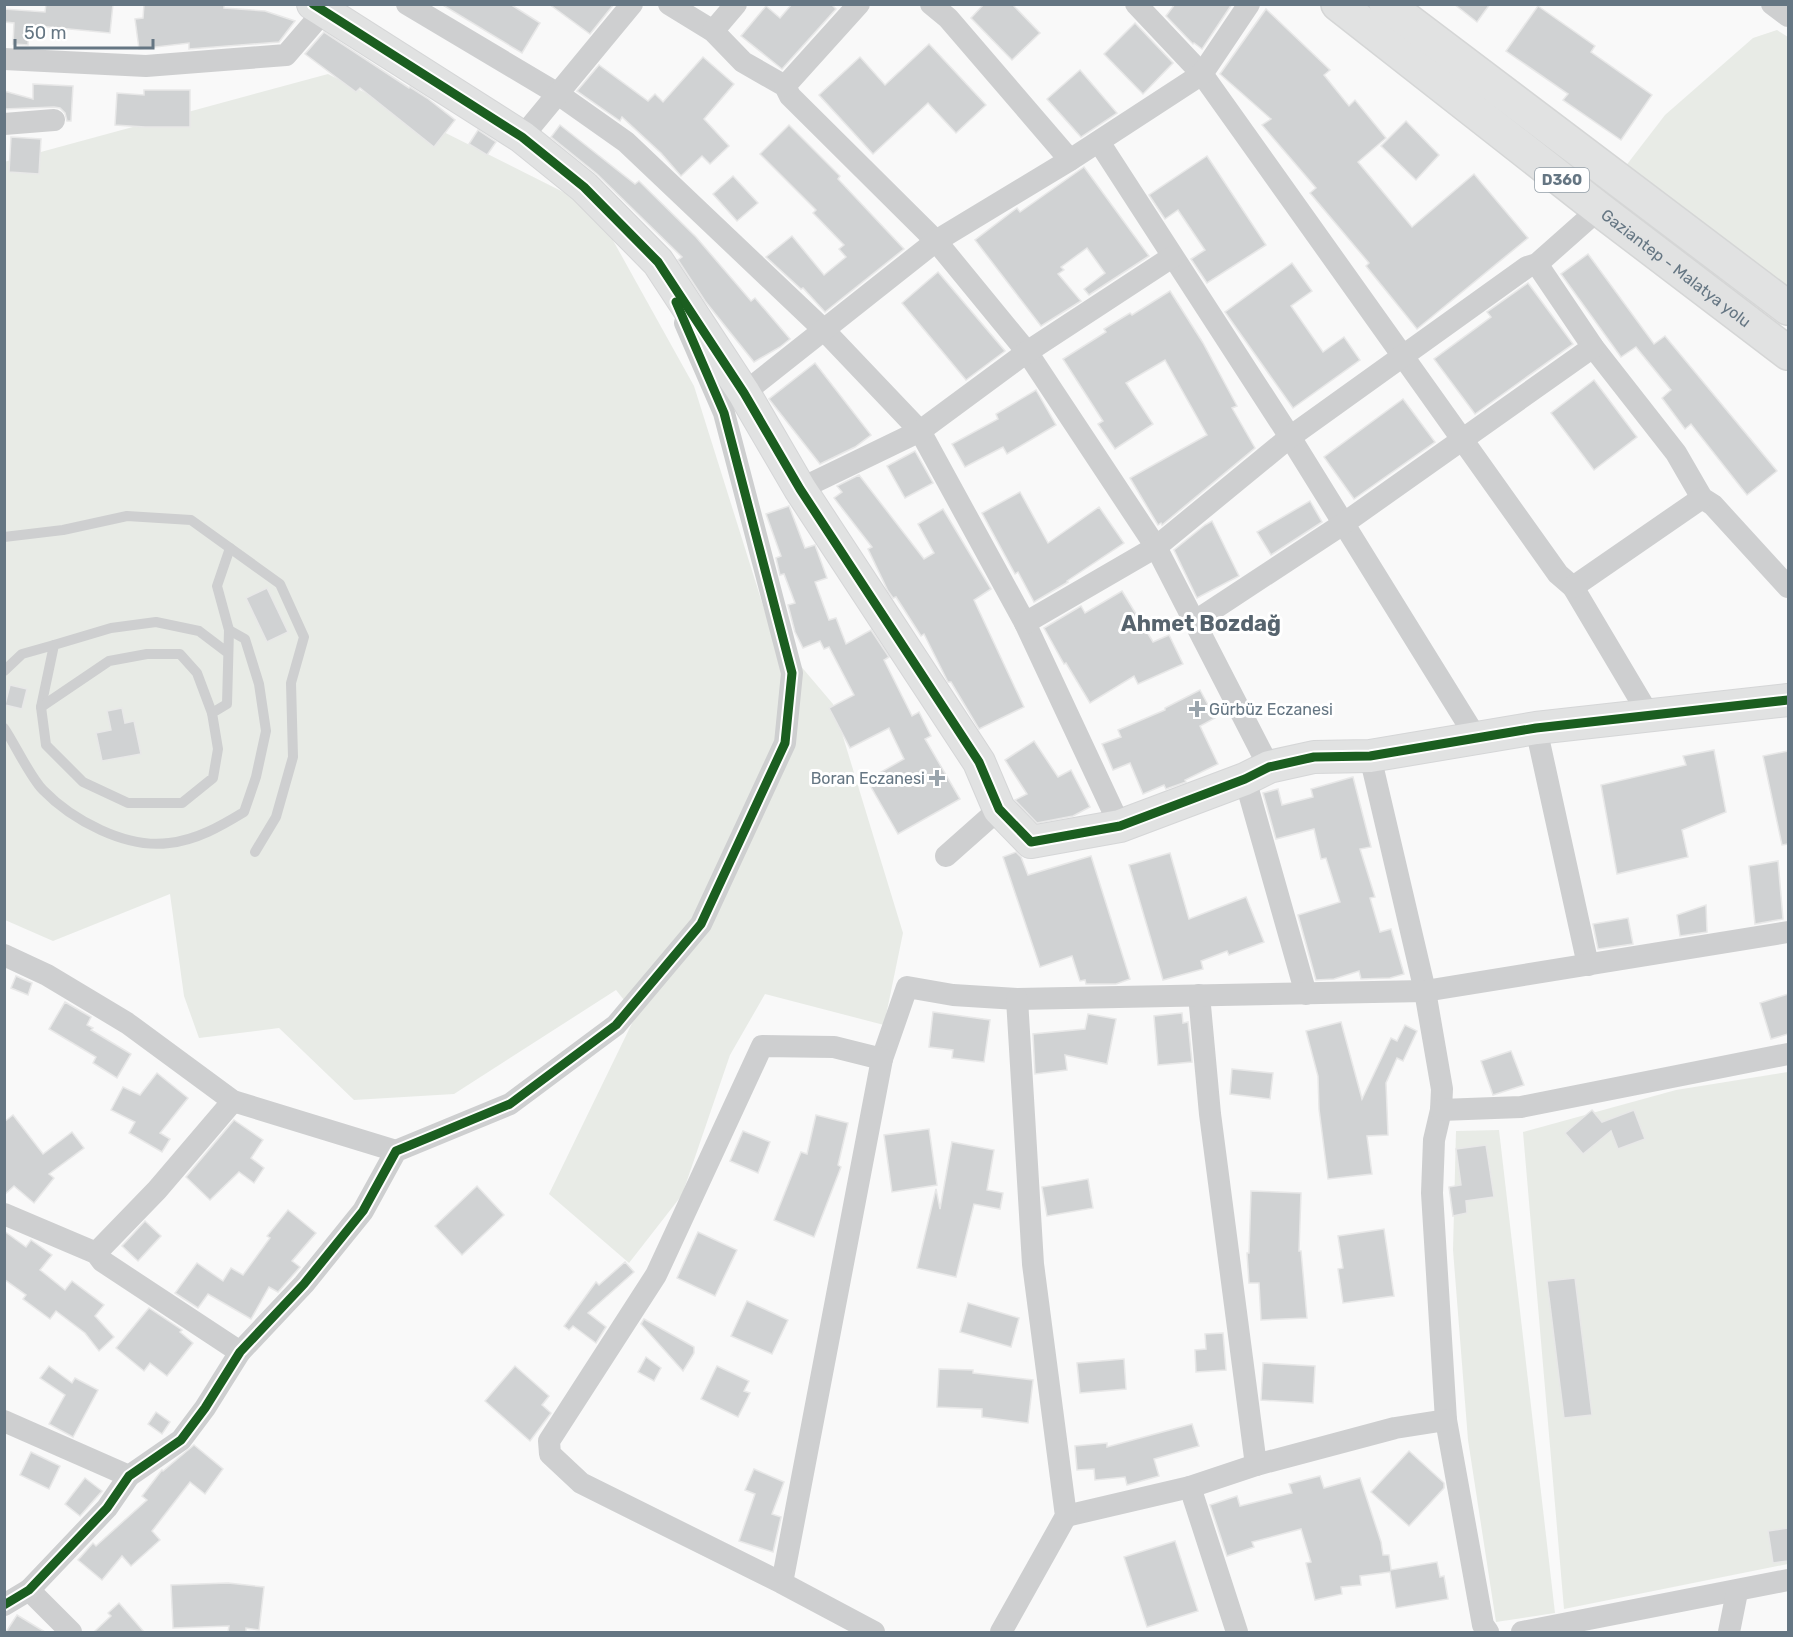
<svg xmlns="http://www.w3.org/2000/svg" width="1793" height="1637" font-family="Rubik,sans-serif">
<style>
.green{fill:#e8ebe6}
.building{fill:#d0d2d3;stroke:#e8e8e8;stroke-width:1.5}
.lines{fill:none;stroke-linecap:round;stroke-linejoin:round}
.secondary-casing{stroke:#d5d6d7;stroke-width:34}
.highway-casing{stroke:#d5d6d6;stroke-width:36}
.lane{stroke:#cecfd0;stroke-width:10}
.street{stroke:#cecfd0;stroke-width:22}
.secondary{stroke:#e1e2e2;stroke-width:32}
.highway{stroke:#e1e2e2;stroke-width:33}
.cycleway-casing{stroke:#fff;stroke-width:13}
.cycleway{stroke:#1b5e20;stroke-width:9}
.poi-dot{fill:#99a4ac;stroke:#fff;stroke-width:2}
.labels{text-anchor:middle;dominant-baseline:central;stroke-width:6;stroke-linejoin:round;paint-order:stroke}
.shield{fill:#fff;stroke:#939fa8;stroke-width:1.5}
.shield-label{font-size:15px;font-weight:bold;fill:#657683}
.street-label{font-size:16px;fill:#657683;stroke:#fff}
.poi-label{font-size:16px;fill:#657683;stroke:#fff;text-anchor:start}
.district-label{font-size:22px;font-weight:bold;fill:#57646e;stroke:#fff}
</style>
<rect width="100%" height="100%" fill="#f9f9f9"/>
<!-- green -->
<g class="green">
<path d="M1777,30L1788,37V286L1625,167L1665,115L1753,38Z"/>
<path d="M328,74L595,208L694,386L771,631L833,704L903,933L884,1025L765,994L730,1055L682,1195L629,1263L549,1194L636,1015L616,990L454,1094L354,1100L279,1028L199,1038L184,996L170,894L53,941L5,920L4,162Z"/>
<path d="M1788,1072V1564L1564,1609L1523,1132L1676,1090Z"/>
<path d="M1499,1130L1555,1613L1496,1622L1468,1440L1453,1250L1456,1131Z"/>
</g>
<!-- building -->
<g class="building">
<path d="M46,4H113L110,33L29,25L28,45L13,44L14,23L4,22V9L45,12Z"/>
<path d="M144,4H224V8L265,11L295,21L279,42L189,49V43L139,49L135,19L143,18Z"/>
<path d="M441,4H510L540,23L522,53Z"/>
<path d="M549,4H614L590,34Z"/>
<path d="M792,4H831L836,9L782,69L741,36L766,6L780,18Z"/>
<path d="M984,4H1012L1040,33L1012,60L971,18Z"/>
<path d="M1175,4H1232L1202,49L1194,43L1193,44L1166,16Z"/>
<path d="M1454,4H1490L1477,22Z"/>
<path d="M1538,6L1595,46L1591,52L1652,95L1621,140L1563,100L1568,94L1506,51Z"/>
<path d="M1266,9L1330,70L1324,75L1349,106L1355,100L1386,138L1358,162L1412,227L1474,174L1528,238L1417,329L1366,266L1369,263L1310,193L1316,188L1262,125L1271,119L1220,74Z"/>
<path d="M1135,23L1173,63L1143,94L1104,54Z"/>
<path d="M324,32L409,88L410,87L427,98L455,120L434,147L360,88L356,92L305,54Z"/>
<path d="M929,44L986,105L956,133L928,103L873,154L819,95L860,57L885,85Z"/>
<path d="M703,57L734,84L704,119L729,146L710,164L702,156L681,176L661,153L622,117L620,121L577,91L599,65L648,101L655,94L663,102Z"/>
<path d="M1080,70L1117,113L1081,137L1047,99Z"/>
<path d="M33,84L73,86L71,121H67L65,113L60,108L54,107L4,109V91L33,99Z"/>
<path d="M144,90H190V127H145L115,125L117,93L144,95Z"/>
<path d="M1406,121L1439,155L1416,180L1381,146Z"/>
<path d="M560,125L635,184L639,181L696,237L751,301L755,298L790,339L780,347L754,362L705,301L678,260L682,257L597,174L551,137Z"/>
<path d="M789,125L840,176L838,179L904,249L825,312L803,288L801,289L766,257L792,236L824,275L846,257L839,249L844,245L813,213L816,210L760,154Z"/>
<path d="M478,130L496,142L487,155L469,144Z"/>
<path d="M11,137L41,139L39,174L9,172Z"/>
<path d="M1207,156L1266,245L1207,283L1191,259L1205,250L1178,210L1165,219L1149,195Z"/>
<path d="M1084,167L1149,256L1089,295L1084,289L1105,273L1087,248L1061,267L1064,270L1058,274L1081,301L1041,326L975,240L1017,208L1020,212Z"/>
<path d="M733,176L758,203L737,221L713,194Z"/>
<path d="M1588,254L1654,344L1665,336L1777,471L1747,495L1691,424L1685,429L1662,398L1671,390L1636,347L1621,357L1561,274Z"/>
<path d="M1292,263L1312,291L1291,306L1323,352L1344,337L1360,360L1293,408L1225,312Z"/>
<path d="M938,272L1005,351L966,380L902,303Z"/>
<path d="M1528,283L1573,344L1475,414L1434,359L1491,317L1487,312Z"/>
<path d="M1170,291L1203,343L1237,406L1232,408L1255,448L1162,525L1161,523L1158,525L1130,478L1207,435L1165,360L1126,383L1153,424L1115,449L1098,424L1103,421L1063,359L1106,332L1104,329L1130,313L1132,315Z"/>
<path d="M815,363L871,435L855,447L820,464L769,399Z"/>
<path d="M1594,380L1637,437L1594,470L1551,413Z"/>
<path d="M1036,390L1056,425L1007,454L1003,447L965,467L952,444L998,419L996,414Z"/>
<path d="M1403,399L1435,442L1354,499L1324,457Z"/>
<path d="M915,451L933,483L905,498L887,466Z"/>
<path d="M859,475L924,559L934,553L918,524L943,509L991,589L974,600L1024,707L979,729L951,682H948L924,634L921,636L896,597L893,598L888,591L868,549L872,547L834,498L842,492L837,486Z"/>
<path d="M1020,492L1048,543L1099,507L1124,543L1067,581L1068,582L1034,602L1018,572L1015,574L982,513Z"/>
<path d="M1310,501L1322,522L1271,555L1257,532Z"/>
<path d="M789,506L805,548L815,545L827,578L815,582L829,620L836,618L846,644L871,630L889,657L884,660L912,716L919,712L931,736L925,739L960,799L898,834L867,780L904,759L889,728L850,748L829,708L854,695L829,647L824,649L820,641L803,648L795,632L788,605L795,603L784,574L780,575L776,558L781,556L766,514Z"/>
<path d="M1212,521L1239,576L1197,598L1174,550L1205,525Z"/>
<path d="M267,588L288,632L267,642L246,598Z"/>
<path d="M1122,591L1153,642L1169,635L1183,664L1138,684L1134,676L1090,703L1066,663L1064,664L1044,628L1081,606L1085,613Z"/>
<path d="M10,685L27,689L22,709L5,705Z"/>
<path d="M1200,690L1215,718L1200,726L1218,764L1185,780L1186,782L1166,789L1164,785L1143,794L1130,763L1113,770L1102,744L1121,737L1118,730L1165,710V708Z"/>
<path d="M122,708L125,723L134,721L141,754L102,761L96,733L111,730L107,711Z"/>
<path d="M1034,741L1058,777L1071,770L1090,807L1073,816L1037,823L1015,800L1027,794L1005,760Z"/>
<path d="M1714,750L1726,812L1682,830L1688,857L1617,874L1601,785L1686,765L1683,756Z"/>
<path d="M1788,751V844L1782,845L1763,756Z"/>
<path d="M1353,777L1371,847L1360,849L1375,897L1370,898L1380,932L1391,929L1404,974L1390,978L1361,979L1359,971L1334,979L1316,980L1298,915L1340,902L1326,858L1321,859L1314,829L1276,839L1263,793L1278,789L1282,805L1313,797L1311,789Z"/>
<path d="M1016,852L1021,857L1028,875L1091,856L1130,979L1116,984H1086L1085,980L1080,981L1072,956L1040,967L1003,857Z"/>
<path d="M1170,853L1189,919L1246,897L1264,942L1229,955L1227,951L1201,961L1203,969L1163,980L1129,865Z"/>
<path d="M1778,861L1783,919L1755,924L1749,866Z"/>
<path d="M1706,905L1707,932L1680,936L1677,915Z"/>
<path d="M1628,918L1633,944L1598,949L1593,924Z"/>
<path d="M16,976L32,983L28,995L11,988Z"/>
<path d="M1788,994V1034L1771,1039L1760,1003Z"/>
<path d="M65,1002L91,1017L87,1025L93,1028L91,1030L131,1054L117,1078L93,1063L96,1057L49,1029Z"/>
<path d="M933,1012L990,1020L984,1062L952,1058L953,1050L929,1047Z"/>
<path d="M1182,1013L1183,1023L1188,1022L1192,1062L1158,1065L1154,1016Z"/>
<path d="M1088,1014L1116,1019L1107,1064L1065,1055L1067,1070L1035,1074L1033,1034L1085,1029Z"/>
<path d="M1341,1022L1362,1099L1391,1038L1397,1041L1405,1025L1417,1031L1403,1061L1397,1058L1386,1083L1388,1135L1367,1136L1372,1174L1328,1179L1319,1109L1318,1076L1306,1031Z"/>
<path d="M1511,1051L1524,1085L1493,1095L1481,1061Z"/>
<path d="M1232,1069L1273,1073L1270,1099L1230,1094Z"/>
<path d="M157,1073L188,1098L160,1133L170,1139L162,1152L129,1133L135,1122L111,1110L123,1087L140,1095Z"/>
<path d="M1592,1110L1602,1122L1634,1110L1645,1139L1618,1149L1611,1131L1583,1154L1565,1133Z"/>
<path d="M13,1115L43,1154L72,1132L84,1148L49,1174L54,1178L34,1203L14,1186L4,1195V1122Z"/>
<path d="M816,1115L848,1123L838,1165L841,1167L814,1237L774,1220L801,1152L807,1154Z"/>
<path d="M234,1120L263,1140L251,1158L264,1168L254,1183L239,1172L210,1200L186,1177Z"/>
<path d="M929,1129L937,1185L892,1192L884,1135Z"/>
<path d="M743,1131L770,1142L758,1173L730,1161Z"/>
<path d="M952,1142L994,1150L987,1190L1003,1193L1000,1209L974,1204L956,1277L917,1268L936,1189L940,1209Z"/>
<path d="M1486,1145L1494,1197L1466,1201L1467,1213L1453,1216L1449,1187L1461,1185L1456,1149Z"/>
<path d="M1088,1179L1093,1208L1047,1216L1042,1187Z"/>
<path d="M477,1186L504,1215L462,1255L435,1226Z"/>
<path d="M1251,1191L1301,1193L1299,1251H1301L1307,1318L1261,1320L1259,1283H1249L1247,1253H1249Z"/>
<path d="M288,1210L316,1233L292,1261L300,1267L278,1292L269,1287L251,1319L208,1294L198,1308L175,1293L197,1263L223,1281L231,1268L243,1275L270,1238L267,1236Z"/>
<path d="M145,1221L161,1236L138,1261L122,1246Z"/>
<path d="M1384,1229L1394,1296L1343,1303L1338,1269L1343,1268L1338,1236Z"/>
<path d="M4,1231L26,1247L31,1240L52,1255L40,1270L65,1290L72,1281L104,1305L95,1316L114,1337L99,1351L85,1333L56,1311L50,1319L23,1299L26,1295L4,1279Z"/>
<path d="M698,1232L737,1250L715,1296L677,1278Z"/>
<path d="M625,1262L634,1272L588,1313L606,1327L596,1343L573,1326L569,1330L564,1326L596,1282L599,1285Z"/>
<path d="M1575,1278L1592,1415L1564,1418L1547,1281Z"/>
<path d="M747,1301L788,1320L772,1354L731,1336Z"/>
<path d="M968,1303L1019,1318L1011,1347L960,1332Z"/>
<path d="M149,1308L182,1330L180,1332L193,1343L167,1376L150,1363L144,1371L116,1348Z"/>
<path d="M644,1319L694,1347V1353L683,1371L641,1324Z"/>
<path d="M1223,1333L1226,1370L1196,1372L1195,1350L1206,1349L1205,1334Z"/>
<path d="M646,1357L661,1368L654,1381L638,1372Z"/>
<path d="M1124,1359L1126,1389L1080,1393L1077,1363Z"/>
<path d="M1263,1363L1315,1366L1313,1403L1261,1400Z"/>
<path d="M49,1366L72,1383L75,1378L98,1390L73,1437L49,1424L65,1395L40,1378Z"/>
<path d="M515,1366L549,1396L542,1405L551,1413L530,1441L485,1401Z"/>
<path d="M717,1366L749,1381L744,1391L750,1393L738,1417L701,1399Z"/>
<path d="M939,1369L973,1370V1373L1033,1380L1028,1423L982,1417V1409L937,1407Z"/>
<path d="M156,1412L170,1422L162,1434L148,1424Z"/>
<path d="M1192,1424L1199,1446L1154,1459L1159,1476L1127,1485L1125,1477L1095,1480L1094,1469L1077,1470L1075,1446L1107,1443V1447Z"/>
<path d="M194,1445L223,1469L205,1494L190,1482L152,1531L160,1540L131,1566L122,1556L102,1580L78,1560L93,1543L96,1546L147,1500L142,1496L162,1470L163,1471Z"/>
<path d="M1409,1451L1444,1483V1488L1409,1526L1371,1492Z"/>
<path d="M31,1452L60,1466L49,1489L20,1475Z"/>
<path d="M754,1469L784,1482L772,1514L781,1517L773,1552L739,1541L755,1494L745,1490Z"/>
<path d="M1320,1476L1324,1488L1360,1478L1381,1542L1383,1555H1389L1391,1570L1437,1562L1440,1577L1444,1576L1448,1599L1396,1608L1390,1572L1360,1576L1361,1585L1341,1587L1342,1594L1315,1600L1306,1563L1311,1562L1301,1529L1252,1542L1254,1547L1227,1556L1210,1505L1237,1496L1240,1506L1292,1493L1289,1484Z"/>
<path d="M85,1478L102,1491L80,1516L65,1504Z"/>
<path d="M1788,1528V1561L1773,1563L1768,1531Z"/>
<path d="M1175,1541L1198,1611L1147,1627L1124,1557Z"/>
<path d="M228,1583L264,1587L259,1630L246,1628V1632H228L229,1626L173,1628L171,1585Z"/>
<path d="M119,1603L144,1632H94L111,1616L108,1613Z"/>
<path d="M17,1615L45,1632H6Z"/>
</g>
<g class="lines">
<!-- secondary casing -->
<g class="secondary-casing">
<path id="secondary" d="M313,4L522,137L584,187L658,262L744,393L800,489L979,762L999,809L1031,842L1120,826L1245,779L1269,767L1314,757L1370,756L1536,728L1788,700"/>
</g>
<!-- highway casing -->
<g class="highway-casing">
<g id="highway">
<path id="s1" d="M1338,4L1599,209L1788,353"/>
<path d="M1386,4L1788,308"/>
</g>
</g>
<!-- lane -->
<g class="lane">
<path d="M4,537L63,530L127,516L191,520L280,584L304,637L291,683L293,757L276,817L255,852"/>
<path d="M228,653L199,631L156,622L111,628L54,645L41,707L46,745L83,782L128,803H182L213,778L218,749L212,713L227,704L229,630L217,586L230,548"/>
<path d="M4,671L22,654L54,645"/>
<path d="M41,707L109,661L147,654H180L197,673L212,713"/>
<path d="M4,728C15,744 30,777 43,790C72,820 126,849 169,843C197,840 221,826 244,812L256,777L266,731L259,684L245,639L229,630"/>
</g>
<!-- street -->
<g class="street">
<path d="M407,4L558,94L626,142L823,329L920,431L1025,623L1120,826"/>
<path d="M669,4L713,31L743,62L785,86L790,96L936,241L1027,352L1156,547L1269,767"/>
<path d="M931,4L948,18L1070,160"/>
<path d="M1136,4L1202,74L1558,574L1573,587L1649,715"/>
<path d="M1772,4L1788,16"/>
<path d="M713,31L736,4"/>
<path d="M4,59L146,66L286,55L324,11"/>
<path d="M785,86L859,4"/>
<path d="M4,124L54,120"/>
<path d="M522,137L632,4"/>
<path d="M1099,142L1290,437L1477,739"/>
<path d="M1537,264L1593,347L1676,453L1702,498L1713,505L1788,587"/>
<path d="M744,393L936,241L1070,160L1202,74L1249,4"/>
<path d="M800,489L920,431L1027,352L1172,257"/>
<path d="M1573,587L1702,498"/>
<path d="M1194,622L1343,524L1593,347"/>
<path d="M1025,623L1156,547L1290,437L1527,267L1537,264L1599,209"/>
<path d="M1536,728L1588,965"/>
<path d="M1370,756L1425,991L1442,1089L1441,1110L1434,1140L1432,1193L1446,1420L1483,1625L1488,1632"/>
<path d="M1245,779L1306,994"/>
<path d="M946,856L999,809"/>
<path d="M4,955L47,975L127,1023L233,1101L396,1151"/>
<path d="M1199,995L1210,1114L1256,1465"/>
<path d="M882,1059L907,987L953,995L1017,999L1425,991L1788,932"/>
<path d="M1441,1110L1521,1107L1788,1054"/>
<path d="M4,1214L96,1253L102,1261L240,1352"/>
<path d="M96,1253L157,1190L233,1101"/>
<path d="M4,1421L129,1476"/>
<path d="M1190,1487L1237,1632"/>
<path d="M1066,1516L1190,1487L1256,1465L1395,1428L1446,1420"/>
<path d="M782,1583L882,1059L834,1047L762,1046L656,1275L549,1441L550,1454L581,1483L782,1583L874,1632"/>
<path d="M29,1590L71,1632"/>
<path d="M4,1605L29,1590L107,1508L129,1476L181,1440L205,1408L240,1352L304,1284L363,1211L396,1151L510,1104L616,1025L701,924L785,743L792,673L724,413L685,323"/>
<path d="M1001,1632L1066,1516L1033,1264L1017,999"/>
<path d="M1522,1632L1788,1580"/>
<path d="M1729,1632L1737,1592"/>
</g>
<!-- secondary -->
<use href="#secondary" class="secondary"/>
<!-- highway -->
<use href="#highway" class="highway"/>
<!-- cycleway casing -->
<g class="cycleway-casing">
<g id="cycleway">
<path d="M313,4L522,137L584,187L658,262L744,393L800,489L979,762L999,809L1031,842L1120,826L1245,779L1269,767L1314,757L1370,756L1536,728L1788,700"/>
<path d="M4,1605L29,1590L107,1508L129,1476L181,1440L205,1408L240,1352L304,1284L363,1211L396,1151L510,1104L616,1025L701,924L785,743L792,673L724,413L676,302"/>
</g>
</g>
<!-- cycleway -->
<use href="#cycleway" class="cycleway"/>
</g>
<!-- markers -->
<g class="poi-dot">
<path d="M1194 700h6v6h6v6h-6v6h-6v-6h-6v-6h6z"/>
<path d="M934 769h6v6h6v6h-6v6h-6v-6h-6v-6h6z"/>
</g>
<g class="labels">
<!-- shield labels -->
<rect class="shield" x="1535" y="168" width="54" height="24" rx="4.5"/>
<g class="shield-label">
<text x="1562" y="180">D360</text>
</g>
<!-- street labels -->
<g class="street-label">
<text stroke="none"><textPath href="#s1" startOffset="429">Gaziantep - Malatya yolu</textPath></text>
</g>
<!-- poi labels -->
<g class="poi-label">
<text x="1209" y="709">Gürbüz Eczanesi</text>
<text x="925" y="778" text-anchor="end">Boran Eczanesi</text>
</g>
<!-- district labels -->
<g class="district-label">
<text x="1201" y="623">Ahmet Bozdağ</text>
</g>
</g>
<!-- border -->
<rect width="1793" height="1637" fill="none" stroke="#657683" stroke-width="12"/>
<!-- scale -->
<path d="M15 39v9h138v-9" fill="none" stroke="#657683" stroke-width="3"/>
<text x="24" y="39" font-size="18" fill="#657683" stroke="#ffffff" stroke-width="4.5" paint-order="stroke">50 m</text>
</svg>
